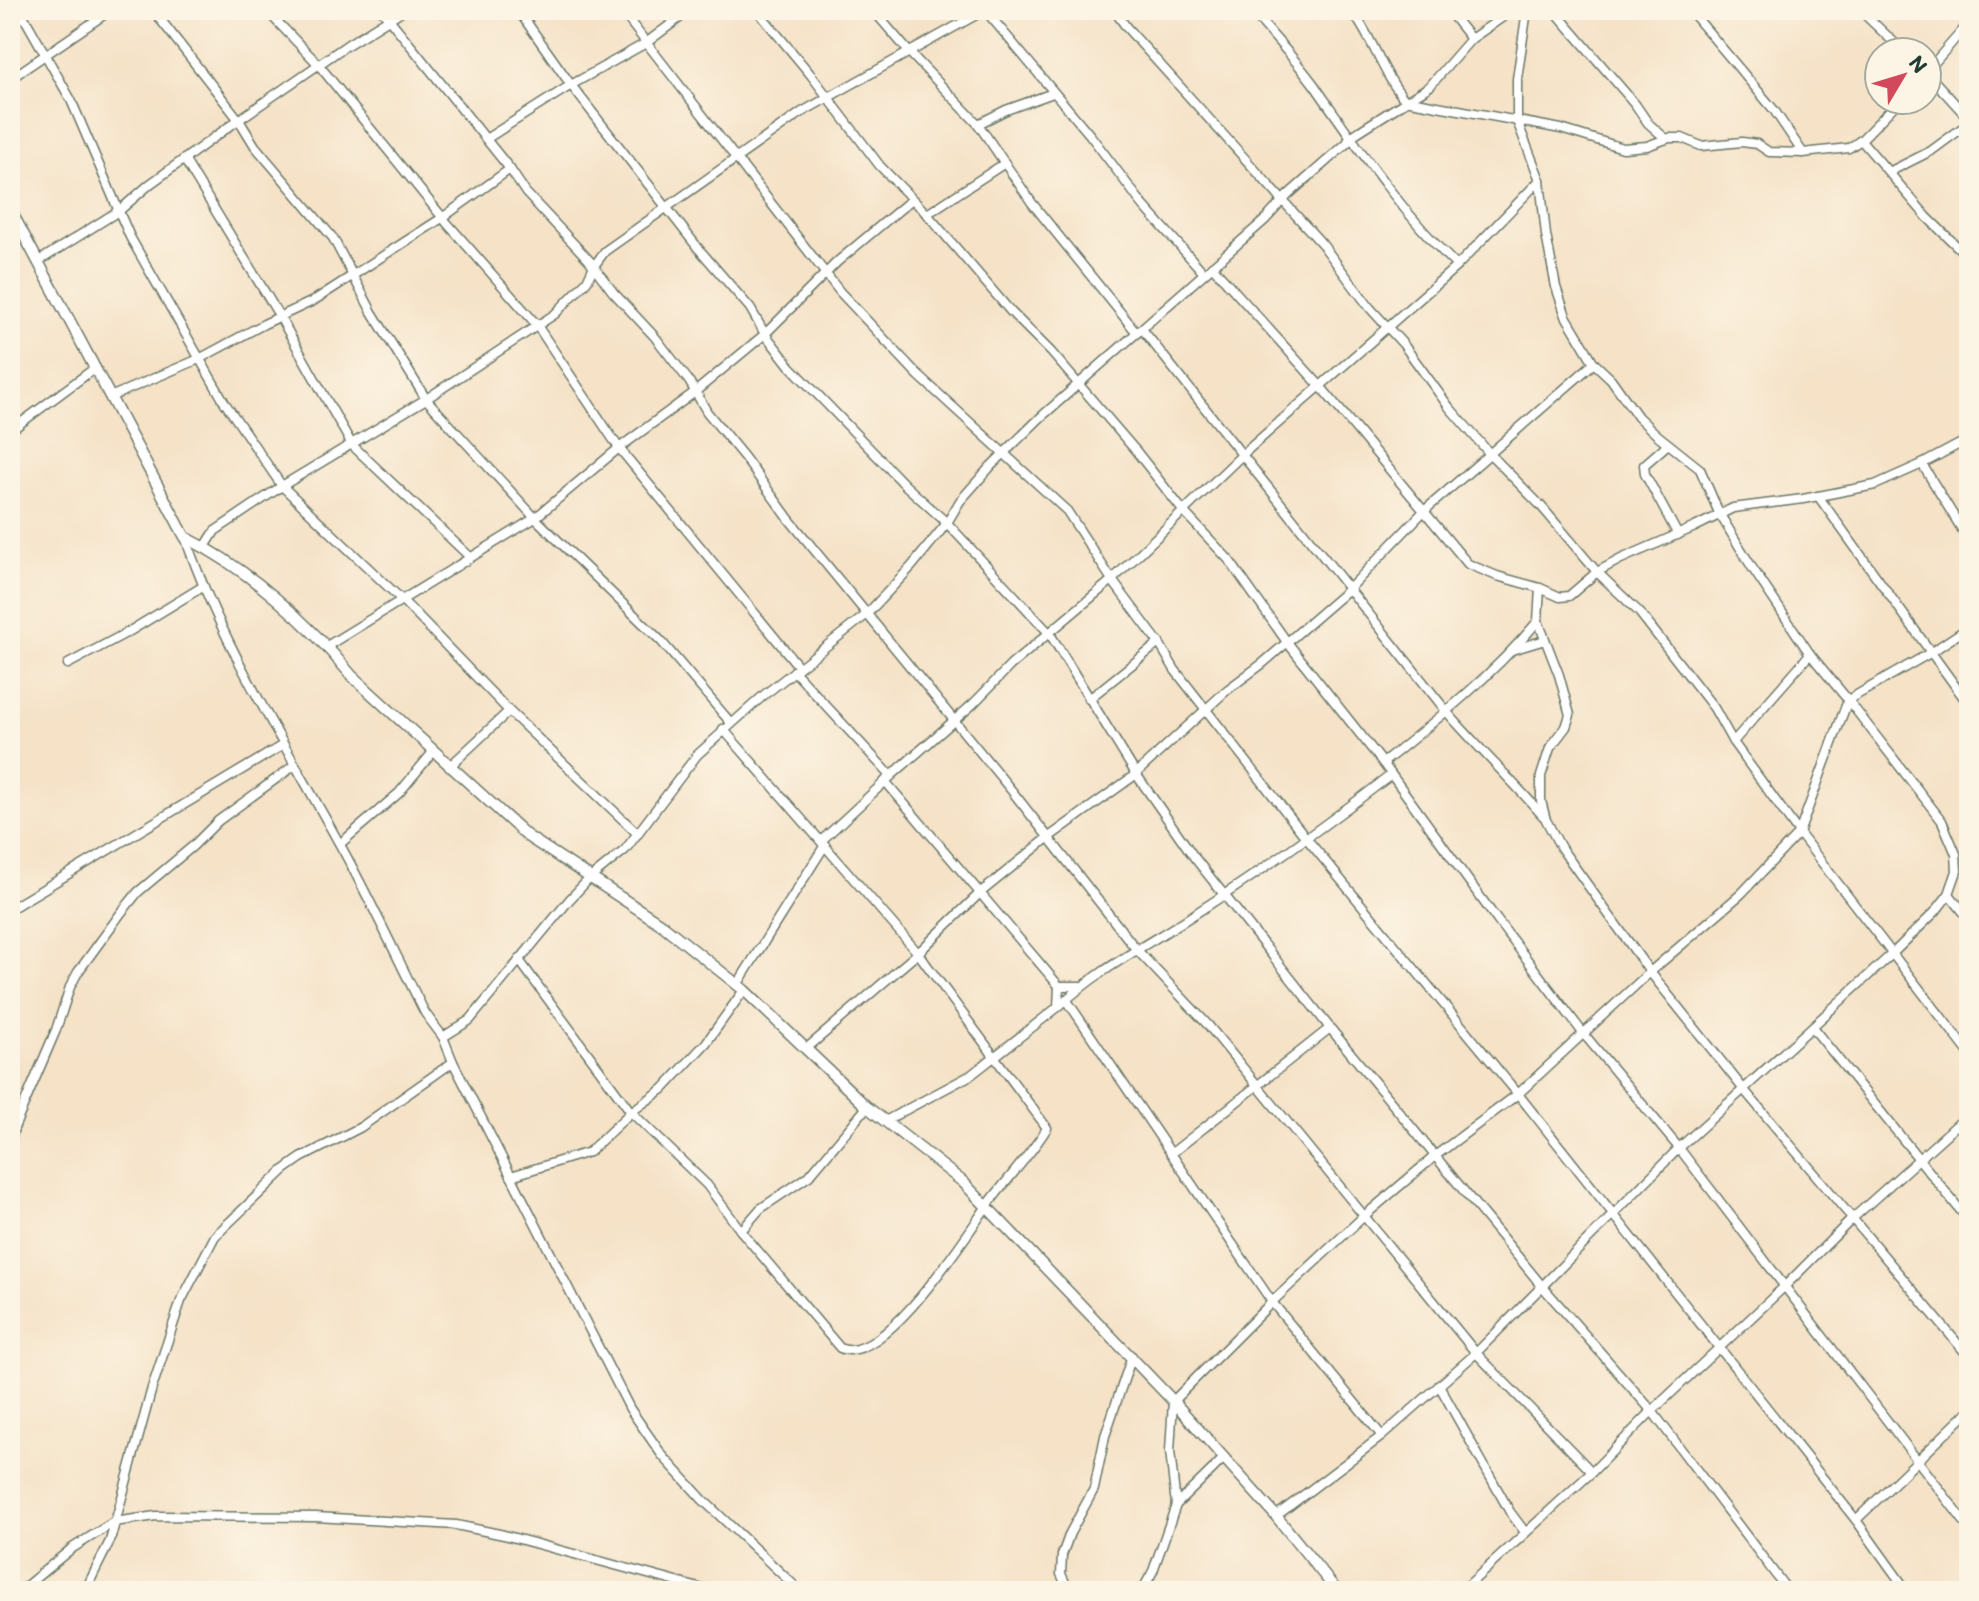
<svg xmlns="http://www.w3.org/2000/svg" width="1979" height="1601" font-family="Itim,sans-serif">
<style>
.lines{fill:none;stroke-linecap:round;stroke-linejoin:round}
.minor-casing{stroke:#6a7767;stroke-width:11}
.tertiary-casing{stroke:#6a7767;stroke-width:13}
.minor{stroke:#fff;stroke-width:8}
.tertiary{stroke:#fff;stroke-width:10}
</style>
<rect width="100%" height="100%" fill="#fcf5e5"/>
<filter id="ink" filterUnits="userSpaceOnUse"><feTurbulence type="fractalNoise" baseFrequency=".0125" numOctaves="2"/><feDisplacementMap in="SourceGraphic" scale="16" xChannelSelector="R" yChannelSelector="G"/><feConvolveMatrix kernelMatrix="1 2 1 2 8 2 1 2 1" color-interpolation-filters="sRGB"/></filter>
<filter id="wash" filterUnits="userSpaceOnUse"><feTurbulence type="fractalNoise" baseFrequency=".006" numOctaves="4" result="noise"/><feDisplacementMap in="SourceGraphic" scale="32" xChannelSelector="R" yChannelSelector="G"/><feGaussianBlur stdDeviation="1.8" result="paint"/><feColorMatrix in="noise" values="0 0 0 0 0 0 0 0 0 0 0 0 0 0 0 0 0 1.4 0 .05"/><feComposite in="paint" operator="in"/></filter>
<g filter="url(#wash)">
<rect width="100%" height="100%" fill="#f5e2c7"/>
</g>
<g filter="url(#ink)">
<g class="lines">
<!-- minor casing -->
<g class="minor-casing">
<g id="minor">
<path d="M20,10L71,100L130,237L225,403L282,486L402,600L509,711L638,834"/>
<path d="M153,10L239,120L255,146L333,238L372,312L426,399L535,518L661,641L731,723"/>
<path d="M266,10L318,64L447,223L536,324L619,448L799,667"/>
<path d="M382,10L510,169L526,193L589,260L613,292L655,337L689,381L707,412L744,457L789,519L1012,791L1136,949L1208,1025L1476,1353L1592,1472"/>
<path d="M518,10L571,85L698,248L750,308L765,334L790,366L905,485L947,523L1050,634L1136,774L1194,857L1330,1028L1542,1286L1652,1411L1788,1591"/>
<path d="M621,10L840,292L918,375L1067,511L1112,580L1159,643L1175,670L1307,839L1518,1094L1856,1520L1907,1591"/>
<path d="M757,10L811,75L880,166L927,214L1011,312L1051,352L1136,451L1184,512L1229,560L1287,642L1383,763L1497,920L1583,1033L1679,1148L1969,1528"/>
<path d="M873,10L909,52L978,124L1032,203L1137,333"/>
<path d="M985,10L1090,135L1143,205L1204,273"/>
<path d="M1114,10L1127,28L1322,244L1370,308L1403,344L1449,407L1490,454L1541,506L1597,572L1639,612L1714,708L1733,742L1799,833L1848,700"/>
<path d="M1251,10C1272,35 1296,60 1315,86C1359,149 1402,213 1457,266L1540,180"/>
<path d="M1351,10C1373,38 1382,73 1405,100L1561,129L1623,148L1647,146L1669,138H1682L1701,146L1742,142L1757,144L1769,152L1803,153L1849,148L1861,140L1900,100"/>
<path d="M1448,10L1471,39"/>
<path d="M1527,10L1517,79V121L1540,180L1546,235L1556,287L1566,316L1594,363L1611,379L1638,417L1656,434L1700,469L1719,513L1753,569L1810,654L1848,700L1930,653L1969,627"/>
<path d="M1554,10L1635,104L1648,123L1666,139"/>
<path d="M1690,10L1774,110L1803,153"/>
<path d="M1860,10L1904,52"/>
<path d="M1927,71L1969,23"/>
<path d="M1927,73L1969,119"/>
<path d="M10,79L111,10"/>
<path d="M978,124L1006,110L1053,93"/>
<path d="M486,139L571,85L646,43L690,10"/>
<path d="M1861,140L1927,217L1969,258"/>
<path d="M184,159L280,317L352,445L470,557"/>
<path d="M1889,172L1931,151L1969,123"/>
<path d="M927,214L1005,163"/>
<path d="M10,237L23,233"/>
<path d="M39,261L120,210L150,184L234,123L347,45L403,10"/>
<path d="M1142,329L1447,712C1478,748 1512,780 1543,816"/>
<path d="M110,397L199,359L264,324L313,301L442,218L510,169"/>
<path d="M10,431L95,368"/>
<path d="M1668,444L1644,465L1645,474L1678,535"/>
<path d="M1922,464L1969,541"/>
<path d="M1818,496L1969,705"/>
<path d="M185,537C222,645 284,743 339,843C370,898 396,956 425,1013L443,1037L453,1062L630,1409L662,1455L703,1500L800,1591"/>
<path d="M205,547L215,531L282,486L426,399L555,314L587,281L594,266L605,251L802,112L985,10"/>
<path d="M1540,588L1560,597L1569,596L1597,572L1621,559L1695,527L1733,508L1803,499L1875,485L1922,464L1969,439"/>
<path d="M327,646L535,518L619,448L695,392L765,334L837,262L911,200"/>
<path d="M1515,649L1545,640"/>
<path d="M68,664L130,631L202,587"/>
<path d="M794,671L891,776L821,841"/>
<path d="M1089,699L1159,643"/>
<path d="M723,729L918,953L807,1048"/>
<path d="M1733,742L1810,654"/>
<path d="M1383,763C1438,719 1493,675 1538,621"/>
<path d="M449,767L509,711"/>
<path d="M891,776L973,704L1011,665L1112,580L1243,454L1457,266"/>
<path d="M885,781L1059,986H1080"/>
<path d="M340,844L399,793L433,752"/>
<path d="M1949,894L1969,919"/>
<path d="M10,909L283,745"/>
<path d="M519,960L631,1112L707,1185L741,1231L840,1348C882,1368 965,1237 987,1206C1006,1180 1030,1156 1047,1128L918,953L980,893L1049,837L1131,778L1227,690L1262,664L1350,588L1424,511L1321,387L1212,266"/>
<path d="M737,985L825,845"/>
<path d="M1066,999L1272,1302L1382,1436"/>
<path d="M1058,1007C1098,970 1145,946 1190,917C1259,873 1326,825 1391,775"/>
<path d="M1813,1028L1969,1221"/>
<path d="M443,1037L470,1020L570,899L589,879L625,850L697,755L764,695L866,615L912,566L947,523L960,501L991,466L1041,417L1265,220L1288,195L1347,143L1350,137L1430,86L1471,39L1513,10"/>
<path d="M1969,1053L1799,833L1741,894L1650,972L1745,1091L1969,1357"/>
<path d="M10,1097L14,1128L10,1145"/>
<path d="M885,1121L971,1075L1058,1007L1059,986"/>
<path d="M14,1128L56,1030L70,987L78,972L121,913L138,892L193,846L218,821L295,765"/>
<path d="M1172,1153L1330,1028"/>
<path d="M511,1176L589,1152L631,1112L663,1089L706,1043L744,990"/>
<path d="M741,1231L760,1209L809,1176L867,1107"/>
<path d="M1439,1385L1510,1512L1525,1532"/>
<path d="M1176,1505L1224,1458"/>
<path d="M1276,1516L1382,1436L1476,1353L1679,1148L1892,954L1935,912L1949,894L1957,871L1956,854L1942,821L1848,700"/>
<path d="M1856,1520L1969,1411"/>
<path d="M20,1591L71,1549L114,1522L156,1516L316,1517L456,1525L504,1535L710,1591"/>
<path d="M85,1591L110,1541L152,1388L181,1301L215,1236L284,1170L301,1158L361,1127L453,1062"/>
<path d="M1069,1591L1061,1574L1062,1555L1070,1533L1094,1489L1105,1436L1132,1356"/>
<path d="M1142,1591L1153,1571L1176,1505L1170,1451L1173,1401L1272,1302L1363,1217L1435,1156L1518,1094L1650,972L1561,848L1546,820L1541,801V776L1550,748L1566,727L1570,715L1559,675L1538,621L1540,588L1497,576L1468,564L1424,511L1594,363"/>
<path d="M1462,1591L1592,1472L1652,1411L1786,1285L1853,1218L1969,1114"/>
</g>
</g>
<!-- tertiary casing -->
<g class="tertiary-casing">
<path id="tertiary" d="M10,209L185,537C247,568 308,622 352,676L527,836L661,924L744,990L867,1107L963,1182L1173,1401L1276,1516L1337,1591"/>
</g>
<!-- minor -->
<use href="#minor" class="minor"/>
<!-- tertiary -->
<use href="#tertiary" class="tertiary"/>
</g>
</g>
<!-- margin -->
<rect width="1979" height="1601" fill="none" stroke="#fcf5e5" stroke-width="40"/>
<!-- north arrow -->
<g transform="translate(1903 76) rotate(52)"><circle r="38" fill="#fcf5e5" stroke="#a4ab9e" stroke-width="2"/>
<path d="M0-6L14 30L0 20L-14 30Z" fill="#d1495b"/>
<text y="-12" font-size="22" font-weight="bold" text-anchor="middle" fill="#1f3d34">N</text>
</g>
</svg>
